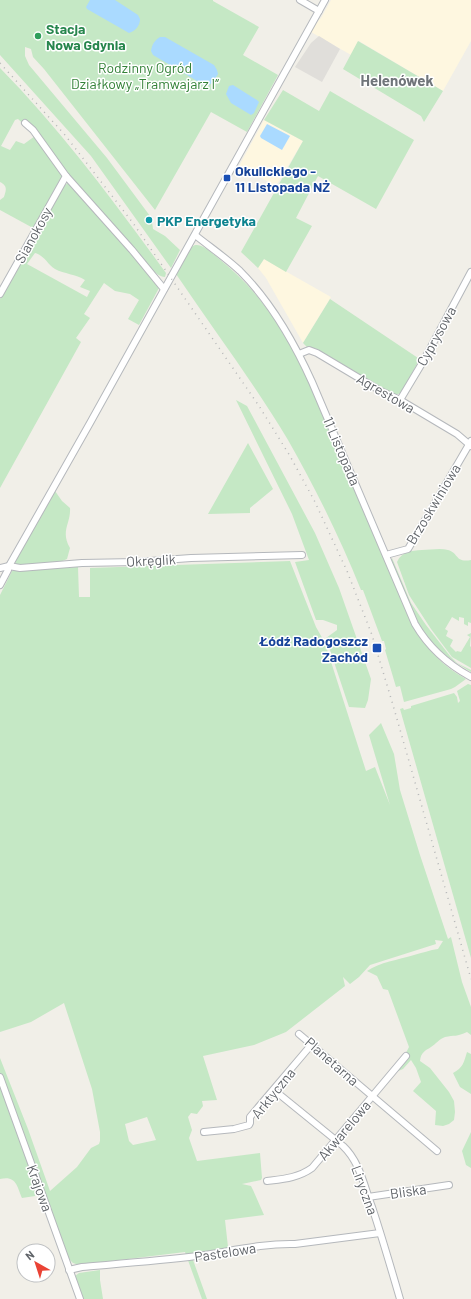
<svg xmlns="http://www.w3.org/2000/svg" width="471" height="1299" font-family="Barlow,sans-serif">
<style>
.commercial{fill:#fef7e0}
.industrial{fill:#e0deda}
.green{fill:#c5e8c5;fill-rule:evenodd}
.water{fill:#aadaff}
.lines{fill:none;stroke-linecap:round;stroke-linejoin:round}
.minor-casing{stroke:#b5b8bc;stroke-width:8}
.minor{stroke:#fff;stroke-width:6}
.rail{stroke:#b6b7b8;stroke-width:1.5;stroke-dasharray:1 5;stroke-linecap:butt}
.leisure-dot{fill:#2e9e5b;stroke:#fff;stroke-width:1.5}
.transit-dot{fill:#1a4fb4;stroke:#fff;stroke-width:1.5}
.culture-dot{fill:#0f9aa8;stroke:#fff;stroke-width:1.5}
.labels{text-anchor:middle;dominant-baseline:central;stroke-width:3;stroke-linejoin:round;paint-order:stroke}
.leisure-label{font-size:14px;font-weight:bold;fill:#27864d;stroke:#fff;text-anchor:start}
.park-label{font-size:14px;fill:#348238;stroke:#fff}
.transit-label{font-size:14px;font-weight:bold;fill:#164399;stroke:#fff;text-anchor:start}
.culture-label{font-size:14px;font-weight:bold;fill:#0d838f;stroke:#fff;text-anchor:start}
.street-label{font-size:14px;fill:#5f6368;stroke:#fff}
.neighbourhood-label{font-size:15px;font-weight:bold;fill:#70757a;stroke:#fff}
</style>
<rect width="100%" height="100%" fill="#f1efe8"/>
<!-- commercial -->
<g class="commercial">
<path d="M331,0H471V41L443,91L359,41L351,55L311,32L317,22L321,18Z"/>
<path d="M264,120L303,141L276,186L239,166Z"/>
<path d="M264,259L331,297L303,343L266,278L258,268Z"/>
</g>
<!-- industrial -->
<path class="industrial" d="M319,36L340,49L322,82L295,67L311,43Z"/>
<!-- green -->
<g class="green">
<path d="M0,0H213V1L259,27L243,55L278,75L247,132L211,112L155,210L44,69L33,57L31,49L25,47V56L29,65L107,158L150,216L146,219L148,223L152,222L153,229L165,236L180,250L171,268L91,156L0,55Z"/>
<path d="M358,41L443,91L424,122L421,116L343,69Z"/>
<path d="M0,68C62,131 114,202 166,273L165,277C156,277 144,261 138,254L147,272L159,288L139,325L128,319L139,300L130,294L115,291L104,283L84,314L90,318L76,338L81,342L0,488V299L62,188L70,181L64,175L33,228L0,210V200L4,197C6,190 8,186 0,182ZM18,119L31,131L35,136L24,144L16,141L10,150L1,146L15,120ZM35,253C45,256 47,264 55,269C64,274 76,274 85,280L80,287L90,291L87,297L27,264Z"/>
<path d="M283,90L319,111L330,91L414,140L376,209L318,176L296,218L312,226L286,272L264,259L258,268L241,252L303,141L264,120Z"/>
<path d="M195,245C203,244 212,253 218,258C260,291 286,333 309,381L414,627C427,650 443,666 466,679L455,687L451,689L404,702L400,686L396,687L385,650L386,649L384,641H382L363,590H361C340,538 316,489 288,440C254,383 213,329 176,274L190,248Z"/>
<path d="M330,299L418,358V362L401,393L395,395L315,348H308L303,343Z"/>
<path d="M236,400L247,406L315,533L339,588L371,679L368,700L365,708L349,707L326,638L337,630V625L323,620H316L295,562L309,560L292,514Z"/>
<path d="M248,443L273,489L250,508V513L208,514Z"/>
<path d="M55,491L62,501L70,508C71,524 60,531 70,548L67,559L60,562L18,567L16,565L15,562Z"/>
<path d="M422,550C430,550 440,548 448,550C459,553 455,563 471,560V623L468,622V626L464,624V618L459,617V621L452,617L445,629L448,631L446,636L453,640L450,646L456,652L457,651L461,652L470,637L467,635L471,633L470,646L471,647V668L452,657L431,629L409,595L397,562C402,551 411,551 422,550Z"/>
<path d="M392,558L411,603L426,625L450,656L457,663L471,670V672C458,664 446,657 436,646C413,623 403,589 391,560Z"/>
<path d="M290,561L316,627L325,643L366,771L375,767L390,805L369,735L381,723L394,754L400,790L420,855L448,939L451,937L462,982L471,1007V1035L467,1032C457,1037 454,1035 445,1037C439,1039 436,1044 431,1047C425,1051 421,1052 420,1061L430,1068L449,1092L454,1101L455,1112L454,1120L449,1124L443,1126L435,1125L436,1111L413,1091L421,1082L416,1068L411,1060L403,1069L396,1072L409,1047L388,990L383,989L377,976L367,971C380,962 398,960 414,955C422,953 430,950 438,949L443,941L435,940L436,944L370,965L359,977L350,984L343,977L345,986L286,1032L254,1045L203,1056L217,1100L202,1101L203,1106L197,1114L191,1113L188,1117L192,1130L189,1138L197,1161L260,1153L262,1178L261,1180L242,1184L251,1186L253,1190L264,1215L225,1220L228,1247H234V1255L193,1260L207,1299H202L185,1252L79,1265L73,1263L68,1258L50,1213L0,1073V1058L28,1129L50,1191L77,1167L91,1148L99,1144L100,1141V1132L92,1089L64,1003L31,1022L0,1032V595L12,571L78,567L79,597H90V568ZM147,1117L156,1140L133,1145L129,1141L125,1124Z"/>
<path d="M468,684L471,685V958L400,709L403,708L404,710L411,708V706L454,693L457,697L458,703L460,701L457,691Z"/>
<path d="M467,1052L471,1054V1094L460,1087L453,1073C463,1068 464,1062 467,1052Z"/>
<path d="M0,1079L35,1176L37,1193L35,1196L22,1198C17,1186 16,1175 0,1179Z"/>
<path d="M471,1132V1168L466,1165L462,1151Z"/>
<path d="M100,1270V1280L103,1299H82L75,1276L79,1273Z"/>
</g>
<!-- water -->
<g class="water">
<path d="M90,0H115L138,15L140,19C140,25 136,31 129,33L87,9L86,7Z"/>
<path d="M160,37H165L214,65L217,70L218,74L212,83L209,85H204L153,55L151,51C152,44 155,40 160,37Z"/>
<path d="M233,85L257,100L259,102L254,113L251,115L231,103L226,94L229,86Z"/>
<path d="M267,124L290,136L282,150L261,138L260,136Z"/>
</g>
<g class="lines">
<!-- minor casing -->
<g class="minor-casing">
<g id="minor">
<path d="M300,0L319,11"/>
<path d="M25,123L33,130L66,176L132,250L164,289"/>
<path d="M195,235C210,247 226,258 240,271C271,302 294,342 312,382L415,624C429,648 447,664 471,677"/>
<path d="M0,294L66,176"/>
<path d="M299,354L309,350L317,353L379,390L400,400L457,434L471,446"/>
<path d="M400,400L424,360L471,272"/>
<path d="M386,555L408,549L411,544L471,441"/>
<path d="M0,568L9,566L20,568L82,563L136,562L191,558L302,555"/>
<path d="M0,585L8,570L9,566L90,423L325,0"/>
<path d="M299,1034L437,1151"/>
<path d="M0,1077L80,1299"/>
<path d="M274,1090L343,1146C360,1162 364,1186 372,1207C382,1237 391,1268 400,1299"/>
<path d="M204,1132L234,1129L249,1125L250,1123V1117L312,1044"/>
<path d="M267,1181C283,1179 298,1178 312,1168L406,1056"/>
<path d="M368,1197L449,1185"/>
<path d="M69,1270L82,1267C117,1264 153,1261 189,1257C224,1253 259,1243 295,1244L380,1233"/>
</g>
</g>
<!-- minor -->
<use href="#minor" class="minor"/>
<!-- rail -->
<path class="rail" d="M0,63L65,135L133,223L259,406L290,456L315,502L347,571L372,635L393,705L471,979"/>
</g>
<!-- markers -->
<circle class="leisure-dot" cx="38" cy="36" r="4"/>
<g class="transit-dot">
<rect x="223" y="174" width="8" height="8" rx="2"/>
<rect x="372" y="643" width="10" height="10" rx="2"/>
</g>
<circle class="culture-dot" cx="149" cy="220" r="4"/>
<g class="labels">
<!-- leisure labels -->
<g class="leisure-label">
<text x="46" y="28">Stacja<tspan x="46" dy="16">Nowa Gdynia</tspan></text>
</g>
<!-- park labels -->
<g class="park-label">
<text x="145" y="67">Rodzinny Ogród<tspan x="145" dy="16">Działkowy „Tramwajarz I”</tspan></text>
</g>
<!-- transit labels -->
<g class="transit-label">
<text x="235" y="170">Okulickiego -<tspan x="235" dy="16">11 Listopada NŻ</tspan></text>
<text x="368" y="640" text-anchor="end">Łódź Radogoszcz<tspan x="368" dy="16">Zachód</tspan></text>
</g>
<!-- culture labels -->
<g class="culture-label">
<text x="157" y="220">PKP Energetyka</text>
</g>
<!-- street labels -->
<g class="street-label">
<text transform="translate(33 235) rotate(-61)">Sianokosy</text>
<text transform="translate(436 336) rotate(-61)">Cyprysowa</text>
<text transform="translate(386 393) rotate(30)">Agrestowa</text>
<text transform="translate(342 451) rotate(67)">11 Listopada</text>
<text transform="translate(433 504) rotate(-59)">Brzoskwiniowa</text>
<text transform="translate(151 560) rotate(-3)">Okręglik</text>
<text transform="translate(332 1061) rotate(41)">Planetarna</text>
<text transform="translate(273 1093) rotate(-51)">Arktyczna</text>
<text transform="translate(344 1130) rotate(-50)">Akwarelowa</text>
<text transform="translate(40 1188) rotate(70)">Krajowa</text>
<text transform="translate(365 1190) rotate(70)">Liryczna</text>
<text transform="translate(408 1191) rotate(-8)">Bliska</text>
<text transform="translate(225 1252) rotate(-9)">Pastelowa</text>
</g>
<!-- neighbourhood labels -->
<g class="neighbourhood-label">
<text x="397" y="80">Helenówek</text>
</g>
</g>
<!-- north arrow -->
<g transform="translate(36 1263) rotate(321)"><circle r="19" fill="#ffffff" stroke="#bfc1c3"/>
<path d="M0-3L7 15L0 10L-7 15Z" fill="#ea4335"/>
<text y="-6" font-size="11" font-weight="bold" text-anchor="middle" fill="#5f6368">N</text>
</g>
</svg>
